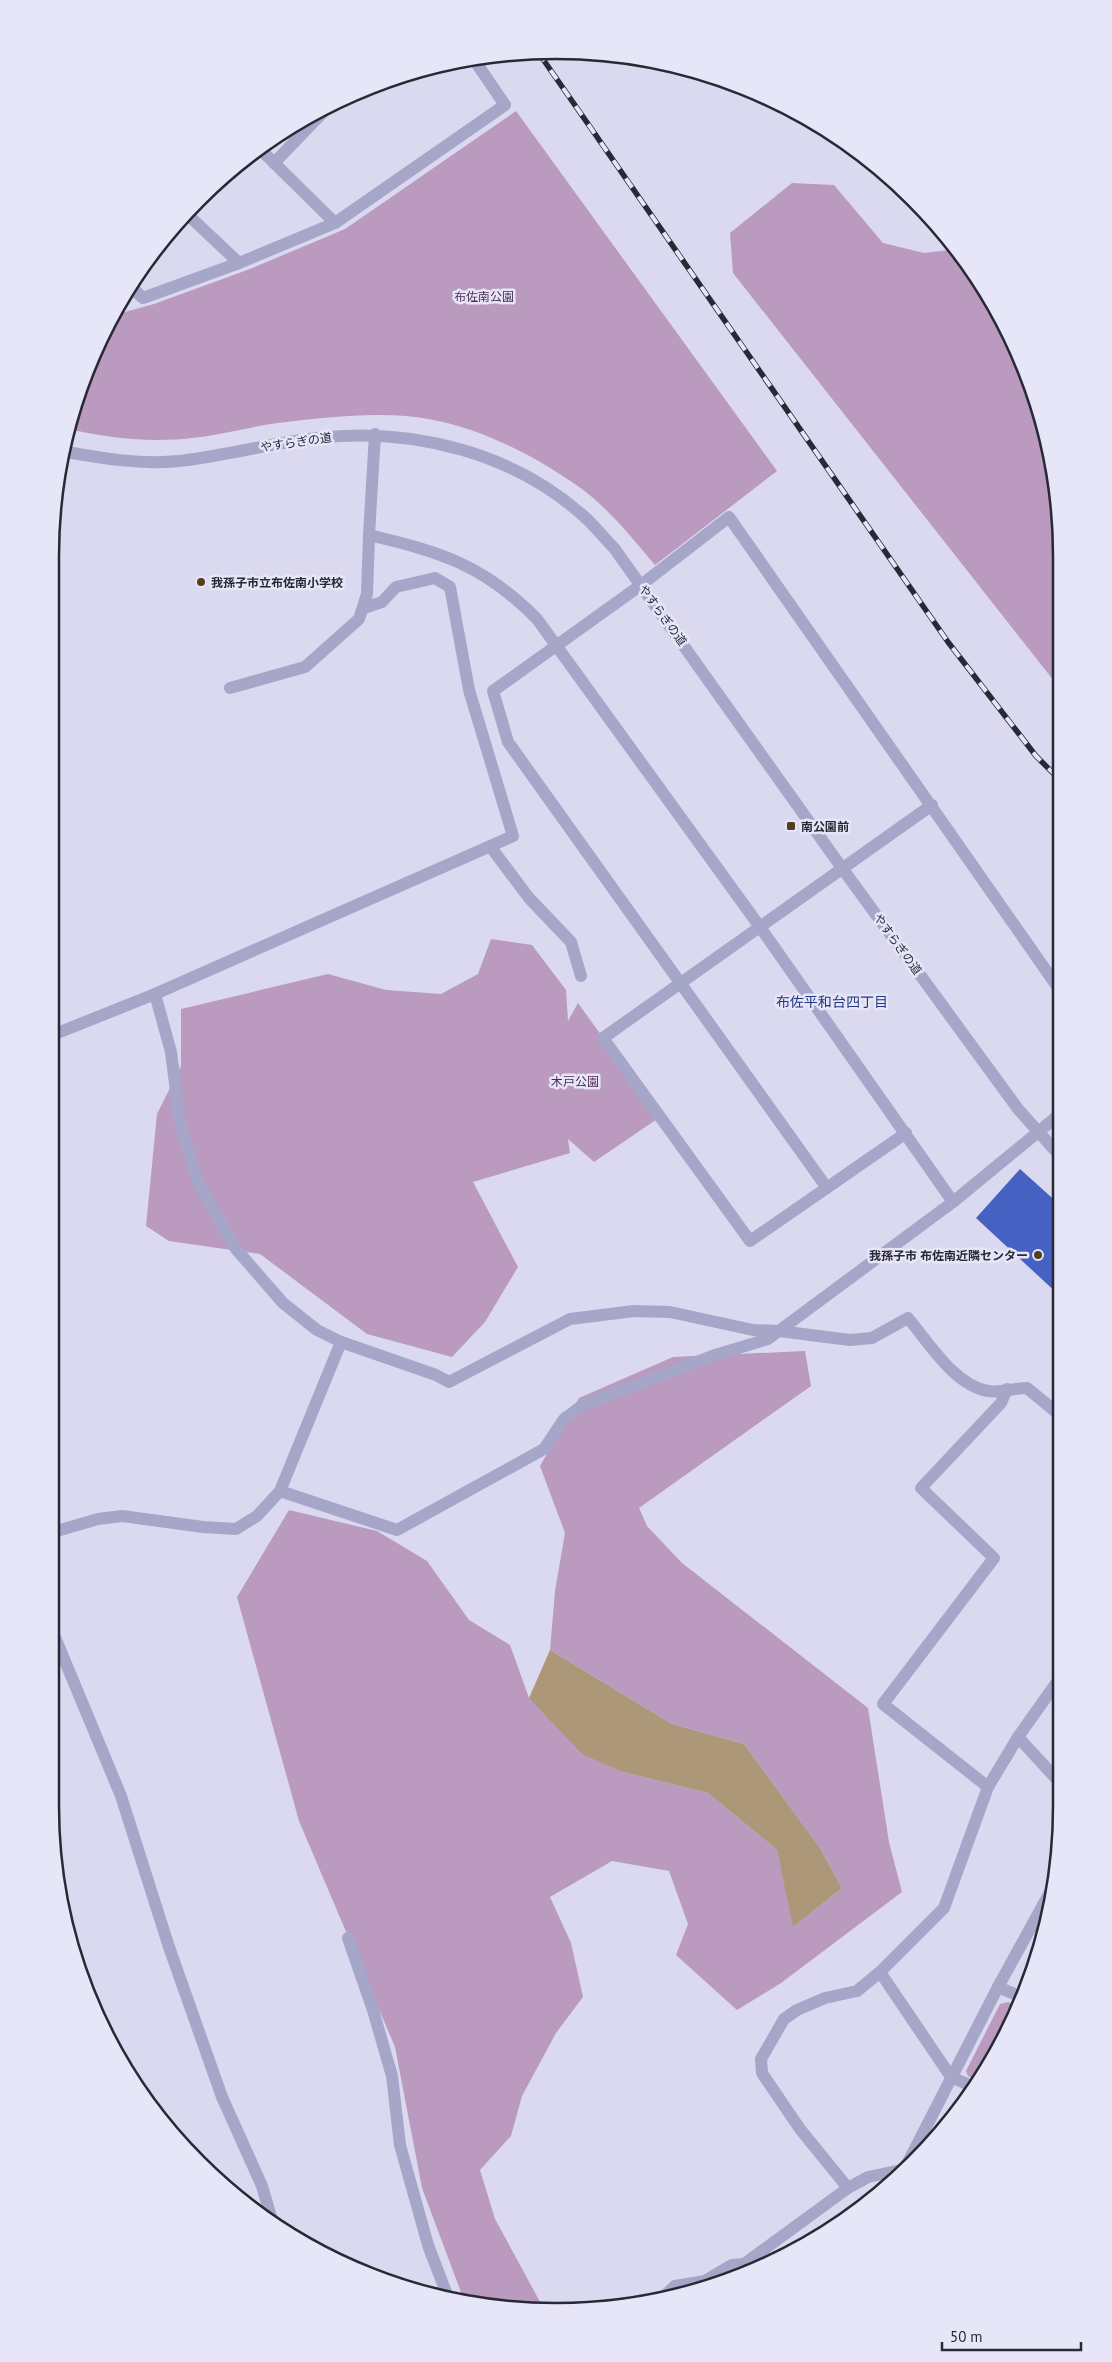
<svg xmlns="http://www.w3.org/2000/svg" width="1112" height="2362" font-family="'PT Sans','Noto Sans JP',sans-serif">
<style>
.green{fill:#ba9abf}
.water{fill:#ad9779}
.building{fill:#4562c2}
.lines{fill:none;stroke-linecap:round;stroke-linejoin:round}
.minor{stroke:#a6a6c8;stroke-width:12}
.tertiary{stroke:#a6a6c8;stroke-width:12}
.rail-casing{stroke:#272934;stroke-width:5.5}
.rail{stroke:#e7e5f8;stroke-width:4;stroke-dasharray:11;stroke-linecap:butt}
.poi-dot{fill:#543e1e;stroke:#e7e5f8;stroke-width:2}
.labels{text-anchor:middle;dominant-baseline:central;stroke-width:5;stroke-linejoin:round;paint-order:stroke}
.park-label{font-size:12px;fill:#4e2b52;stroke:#e7e5f8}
.street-label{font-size:12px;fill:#272934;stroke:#e7e5f8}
.poi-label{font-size:12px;font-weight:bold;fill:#272934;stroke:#e7e5f8;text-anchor:start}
.neighbourhood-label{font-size:14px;fill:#223881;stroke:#e7e5f8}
.rim{fill:none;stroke:#272934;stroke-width:2.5}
</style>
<rect width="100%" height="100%" fill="#dbd9f0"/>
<!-- green -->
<g class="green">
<path d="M516,111L777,471L655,565C632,538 610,510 582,489C532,453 468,421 406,416C362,413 320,418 278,423C249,427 221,435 192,438C151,443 108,438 68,429L88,363L114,315L154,304L250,269L345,229Z"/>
<path d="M792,183L834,185L883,243L924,253L958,249L1023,362L1058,490V686L733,273L730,233Z"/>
<path d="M491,939L532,945L566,990L568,1021L578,1003L660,1117L594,1162L568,1139L570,1153L473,1182L518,1267L485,1322L452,1357L367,1334L260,1254L169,1241L146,1226L157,1114L181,1066V1009L328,974L386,990L441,994L478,974Z"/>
<path d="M805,1351L811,1386L639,1508L647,1526L682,1563L868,1708L889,1842L902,1892L781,1983L737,2010L676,1955L688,1924L669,1871L612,1861L550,1897L571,1943L583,1997L556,2033L522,2096L511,2136L480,2170L495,2219L545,2311L465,2303L422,2188L395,2047L299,1821L237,1597L289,1510L377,1531L427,1561L469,1620L510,1645L529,1698L623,1772L708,1793L777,1850L794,1926L842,1888L820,1848L744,1744L672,1724L550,1650L555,1591L565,1533L540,1466L579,1398L673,1357Z"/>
<path d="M1008,2002L1020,2007L994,2059L978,2081L968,2076L966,2071L1000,2004Z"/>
</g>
<!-- water -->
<path class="water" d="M550,1650L672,1724L744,1744L820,1848L842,1888L793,1927L777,1850L708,1793L623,1772L582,1754L529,1698Z"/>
<!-- building -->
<path class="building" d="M1020,1169L1060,1205V1296L976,1218Z"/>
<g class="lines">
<!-- minor -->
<g class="minor">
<path d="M259,148L335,223"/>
<path d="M274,163L329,106"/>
<path d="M186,213L239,263"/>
<path d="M130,286L143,298L239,263L335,223L505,105L473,58"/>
<path d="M375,434L369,535C441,552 484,565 537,619L760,927L953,1202"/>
<path d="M230,688L305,667L359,619L367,594L369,535"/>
<path d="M490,846L529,898L571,942L581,976"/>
<path d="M155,994L171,1052L180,1123L198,1182L236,1249L283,1303L317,1330L341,1342L436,1375L449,1382L570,1319L634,1311L670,1312L753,1330L779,1331L850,1340L872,1338L908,1318C929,1343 955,1386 988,1391C1000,1393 1015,1388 1027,1388L1061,1416"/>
<path d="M50,1036L155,994L513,836L469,690L450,587L435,578L396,587L382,602L364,608"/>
<path d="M906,1133L750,1241L603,1038L932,805"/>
<path d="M827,1188L508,742L493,691L641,585L729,517L1059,989"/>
<path d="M280,1491L397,1530L544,1449L564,1419L583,1405L712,1356L768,1339L953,1202L1060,1114"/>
<path d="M50,1533L98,1519L122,1516L203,1527L236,1529L257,1516L280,1491L341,1342"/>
<path d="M50,1625L121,1796L169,1947L222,2097L262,2186L273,2224"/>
<path d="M1018,1737L1062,1785"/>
<path d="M988,1787L883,1704L994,1558L921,1488L1001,1403L1007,1389"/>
<path d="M348,1938L373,2010L392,2076L400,2145L428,2245L449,2300"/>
<path d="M880,1972L951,2077L974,2087"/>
<path d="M998,1987L1024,1998"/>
<path d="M906,2169L868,2177L848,2188L800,2129L762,2073L761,2059L784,2019L797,2010L825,1998L857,1991L880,1972L944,1908L988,1787L1018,1737L1062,1675"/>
<path d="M904,2170L998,1987L1054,1885"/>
<path d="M749,2271L744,2264L848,2188"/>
<path d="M662,2298L675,2286L705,2281L732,2265L744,2264"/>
</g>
<!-- tertiary -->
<path class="tertiary" d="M62,451C100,458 140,465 179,461C225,456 271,443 317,438C414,427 516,453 588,520C597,529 605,539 614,548L842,868L1018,1109L1060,1156"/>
<!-- rail casing -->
<g class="rail-casing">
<path id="rail" d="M538,52L948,642L1036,756L1059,779"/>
</g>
<!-- rail -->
<use href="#rail" class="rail"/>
</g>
<!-- markers -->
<g class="poi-dot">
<circle cx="201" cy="582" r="5"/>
<rect x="786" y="821" width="10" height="10" rx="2.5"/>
<circle cx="1038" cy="1255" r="5"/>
</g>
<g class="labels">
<!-- park labels -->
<g class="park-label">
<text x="484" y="296">布佐南公園</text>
<text x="575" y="1081">木戸公園</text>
</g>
<!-- street labels -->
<g class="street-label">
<text transform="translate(296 442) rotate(-8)">やすらぎの道</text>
<text transform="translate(663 615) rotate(54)">やすらぎの道</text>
<text transform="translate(898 944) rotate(54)">やすらぎの道</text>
</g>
<!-- poi labels -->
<g class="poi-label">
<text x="211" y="582">我孫子市立布佐南小学校</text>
<text x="801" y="826">南公園前</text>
<text x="1028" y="1255" text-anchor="end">我孫子市 布佐南近隣センター</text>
</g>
<!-- neighbourhood labels -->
<g class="neighbourhood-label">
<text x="832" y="1002">布佐平和台四丁目</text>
</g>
</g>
<!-- crop -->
<path d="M0 0H1112V2362H0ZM556 59H556A497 497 0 0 1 1053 556V1806A497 497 0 0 1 556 2303H556A497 497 0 0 1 59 1806V556A497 497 0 0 1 556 59Z" fill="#e7e5f8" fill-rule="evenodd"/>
<path class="rim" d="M556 59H556A497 497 0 0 1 1053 556V1806A497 497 0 0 1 556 2303H556A497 497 0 0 1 59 1806V556A497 497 0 0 1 556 59Z"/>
<!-- scale -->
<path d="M942 2342v8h139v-8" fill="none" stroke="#272934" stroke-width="2.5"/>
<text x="950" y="2342" font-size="15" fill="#272934" stroke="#e7e5f8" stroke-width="4" paint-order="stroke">50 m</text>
</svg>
